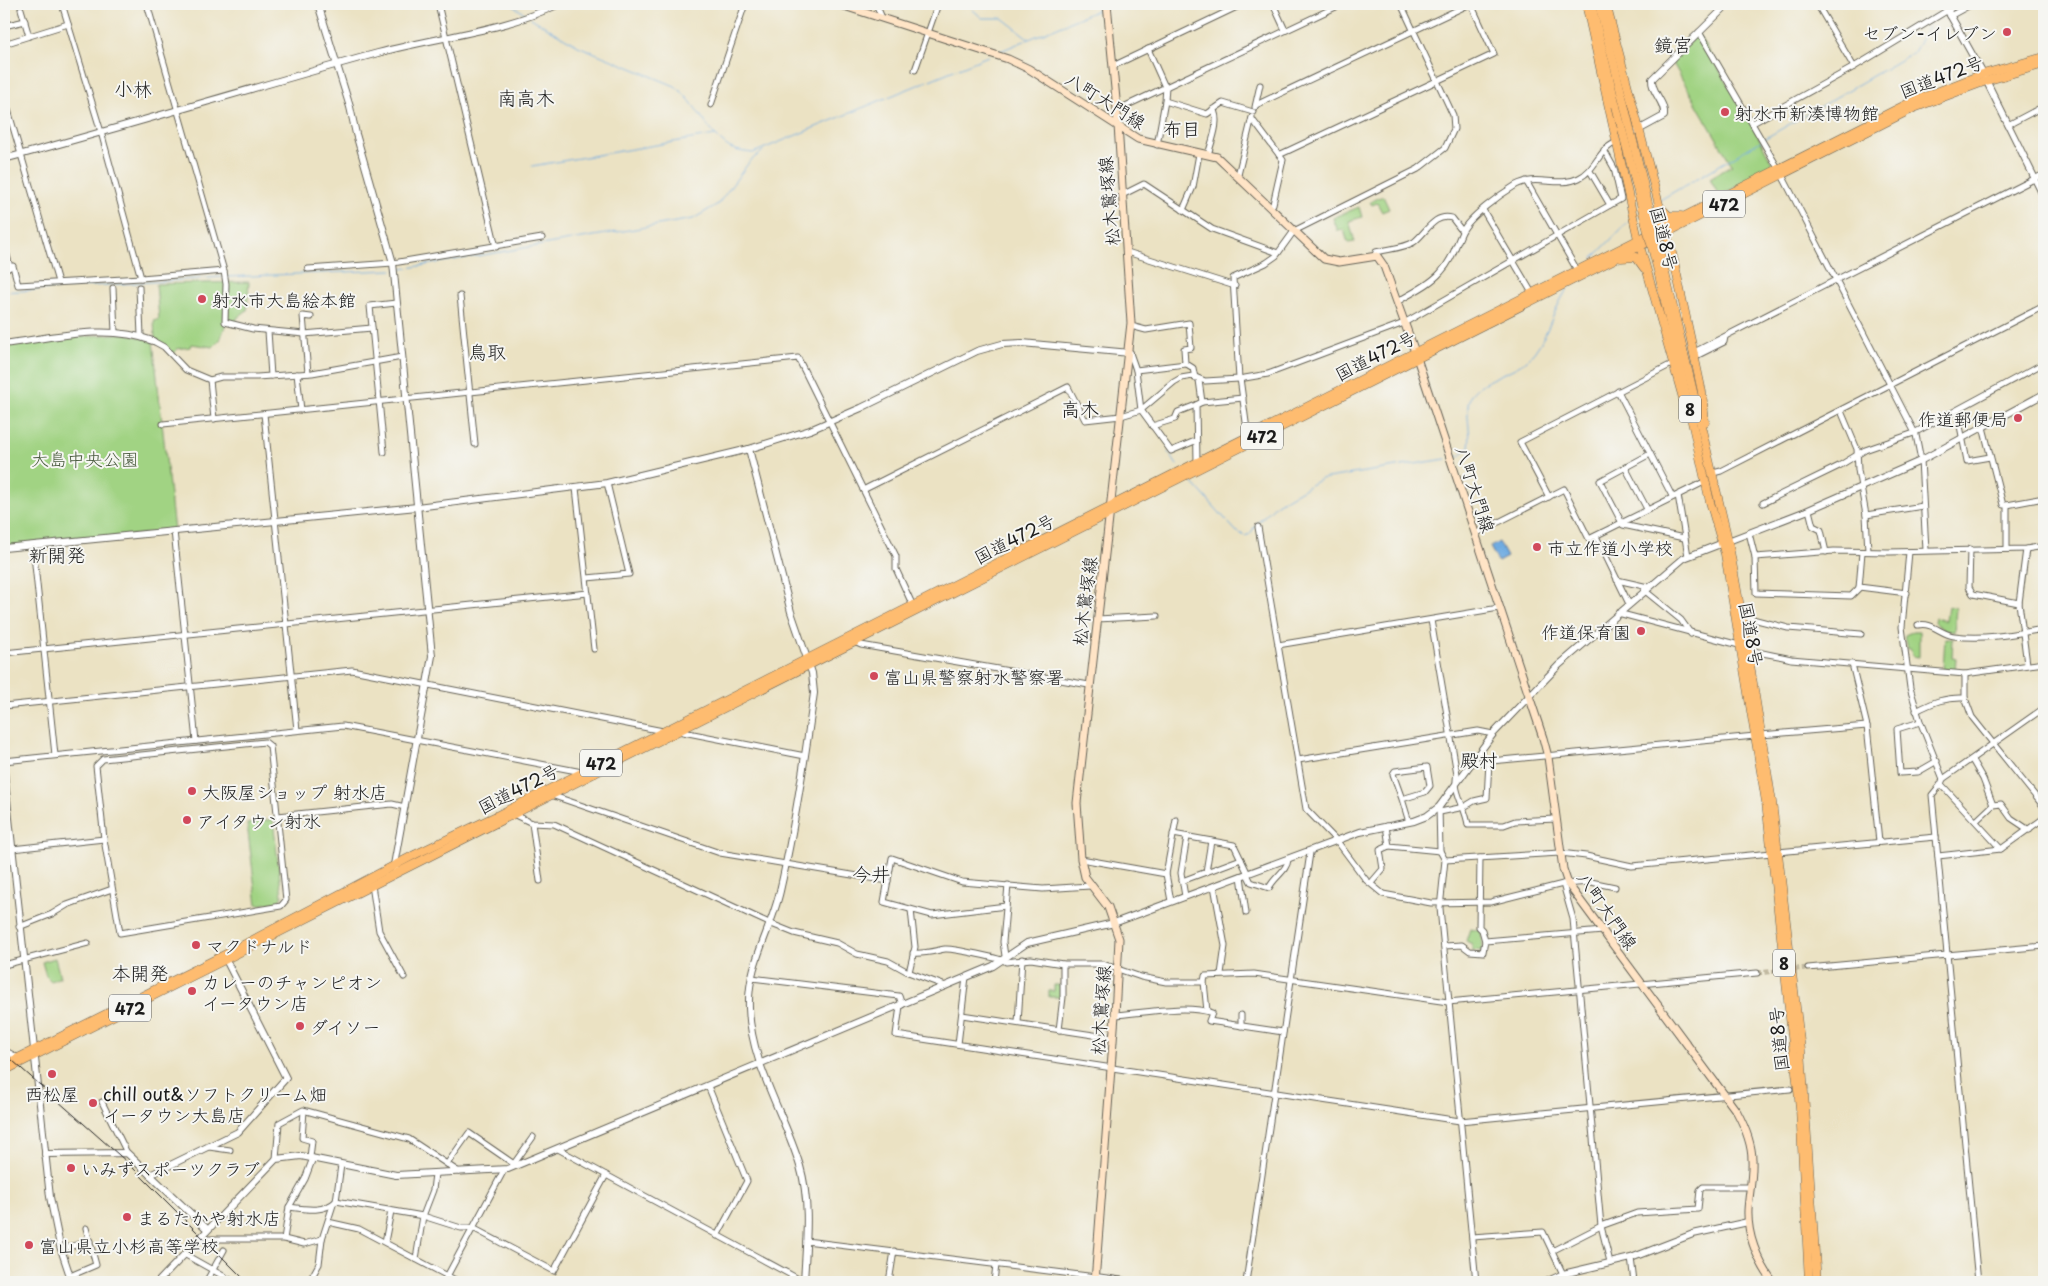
<svg xmlns="http://www.w3.org/2000/svg" width="2048" height="1286" font-family="'Playpen Sans','Klee One',sans-serif">
<style>
.green{fill:#a1d383;stroke:#5e7850}
.water{fill:#6fabe1;stroke:#46647e}
.lines{fill:none;stroke-linecap:round;stroke-linejoin:round}
.stream{stroke:#6fabe1;stroke-width:1}
.minor-tunnel{stroke:#c2baa2;stroke-width:5;stroke-dasharray:5 2.5;stroke-linecap:butt}
.minor-casing{stroke:#646156;stroke-width:7}
.tertiary-casing{stroke:#646156;stroke-width:8}
.secondary-casing{stroke:#646156;stroke-width:9}
.trunk-casing{stroke:#646156;stroke-width:9}
.minor{stroke:#fff;stroke-width:5}
.tertiary{stroke:#fff;stroke-width:6}
.secondary{stroke:#ffe4c6;stroke-width:7}
.trunk{stroke:#febc70;stroke-width:8}
.rail{stroke:#1c1c1c;stroke-width:1}
.trunk-bridge-casing{stroke:#646156;stroke-width:9;stroke-linecap:butt}
.trunk-bridge{stroke:#febc70;stroke-width:8}
.poi-dot{fill:#d1495b;stroke:#f6f6f2;stroke-width:2}
.labels{text-anchor:middle;dominant-baseline:central;stroke-width:4;stroke-linejoin:round;paint-order:stroke}
.shield{fill:#f6f6f2;stroke:#5d5d5c;stroke-width:1}
.shield-label{font-size:16px;font-weight:bold;fill:#1c1c1c}
.poi-label{font-size:18px;fill:#1c1c1c;stroke:#f6f6f2;text-anchor:start}
.street-label{font-size:18px;fill:#1c1c1c;stroke:#f6f6f2}
.park-label{font-size:18px;fill:#4b5c40;stroke:#f6f6f2}
.neighbourhood-label{font-size:19px;fill:#1c1c1c;stroke:#f6f6f2}
</style>
<rect width="100%" height="100%" fill="#f6f6f2"/>
<filter id="ink" filterUnits="userSpaceOnUse"><feTurbulence type="fractalNoise" baseFrequency=".02" numOctaves="2"/><feDisplacementMap in="SourceGraphic" scale="10" xChannelSelector="R" yChannelSelector="G"/><feConvolveMatrix kernelMatrix="1 2 1 2 8 2 1 2 1" color-interpolation-filters="sRGB"/></filter>
<filter id="wash" filterUnits="userSpaceOnUse"><feTurbulence type="fractalNoise" baseFrequency=".0096" numOctaves="4" result="noise"/><feDisplacementMap in="SourceGraphic" scale="20" xChannelSelector="R" yChannelSelector="G"/><feGaussianBlur stdDeviation="1.12" result="paint"/><feColorMatrix in="noise" values="0 0 0 0 0 0 0 0 0 0 0 0 0 0 0 0 0 1.4 0 .05"/><feComposite in="paint" operator="in"/></filter>
<g filter="url(#wash)">
<rect width="100%" height="100%" fill="#ebe2c3"/>
<!-- green -->
<g class="green">
<path d="M1698,34L1752,124L1774,167L1719,196L1710,178L1732,165L1671,60Z"/>
<path d="M1383,196L1389,209L1382,212L1377,203L1372,205L1370,202Z"/>
<path d="M1359,207L1362,217L1349,221L1355,242L1348,243L1344,230L1338,231L1333,218Z"/>
<path d="M249,282L247,310L237,318L236,323L227,321L220,340L213,347L191,344L190,347L177,349L174,354L155,339L154,321L159,319L156,284Z"/>
<path d="M124,333L153,341L174,531L4,548V344Z"/>
<path d="M1948,606L1956,608L1954,632L1944,630L1934,623L1935,618L1946,621Z"/>
<path d="M1912,632H1919V657L1912,656L1911,649H1908L1905,635Z"/>
<path d="M1945,638L1953,639L1952,658L1956,659L1955,670L1943,669Z"/>
<path d="M273,819L282,896L278,902L257,905L247,824Z"/>
<path d="M1470,929L1481,931L1483,951L1472,950V944L1466,941Z"/>
<path d="M55,958L60,977L51,981L46,976L42,962Z"/>
<path d="M1054,985H1061L1062,997H1049V991H1054Z"/>
</g>
<!-- water -->
<path class="water" d="M1499,542L1507,557L1498,562L1490,547Z"/>
<g class="lines">
<!-- stream -->
<g class="stream">
<path d="M510,4L526,14"/>
<path d="M970,4L972,9L982,18H1002L1028,38"/>
<path d="M1954,10L1966,4"/>
<path d="M531,18L578,46L675,86C697,103 706,131 727,146C734,151 745,152 753,153L988,56"/>
<path d="M996,53L1105,7"/>
<path d="M1764,139L1914,52L1929,25"/>
<path d="M532,166L715,135"/>
<path d="M1660,200L1761,141"/>
<path d="M1593,258L1630,220"/>
<path d="M396,270L693,219L718,204L750,161L763,151"/>
<path d="M226,277L392,270"/>
<path d="M4,292L222,277"/>
<path d="M1168,452L1177,465"/>
<path d="M1453,458L1460,456L1469,447C1472,431 1464,412 1470,397C1477,380 1513,373 1527,360C1549,340 1552,307 1571,284"/>
<path d="M1191,481L1236,531L1245,536L1250,534L1257,523L1277,504L1321,479L1446,459"/>
</g>
</g>
</g>
<g filter="url(#ink)">
<g class="lines">
<!-- minor-tunnel -->
<g class="minor-tunnel">
<path d="M1757,973L1808,968"/>
<path d="M1790,1089L1809,1087"/>
</g>
<!-- minor casing -->
<g class="minor-casing">
<g id="minor">
<path d="M147,4L224,271L226,284L225,322L253,329L304,334L372,328"/>
<path d="M438,4L496,247"/>
<path d="M876,4L882,18"/>
<path d="M1273,4L1285,30"/>
<path d="M1817,4L1854,67"/>
<path d="M21,9L29,36"/>
<path d="M1950,16L1972,4"/>
<path d="M4,26L25,21"/>
<path d="M1699,32L1782,175L1916,435L1921,460L1926,550"/>
<path d="M4,44L68,24"/>
<path d="M1148,49L1165,87"/>
<path d="M1113,66L1243,4"/>
<path d="M915,70L938,4"/>
<path d="M4,96L58,282"/>
<path d="M1165,101L1166,86"/>
<path d="M711,105L745,4"/>
<path d="M1256,105L1470,4"/>
<path d="M1255,107L1260,85"/>
<path d="M1117,110L1342,4"/>
<path d="M1252,119L1283,160L1273,204L1270,208"/>
<path d="M1753,123L1854,67L1958,4"/>
<path d="M2008,125L2044,106"/>
<path d="M1157,145L1165,101L1207,114L1223,103L1253,112"/>
<path d="M1604,150L1614,168L1621,199L1610,205"/>
<path d="M1208,155C1211,143 1221,120 1213,109"/>
<path d="M1279,155L1494,54L1471,4"/>
<path d="M1238,175L1252,117"/>
<path d="M1526,181L1577,270"/>
<path d="M1122,195L1144,184L1212,229L1278,253"/>
<path d="M1183,210L1193,187L1199,154"/>
<path d="M1483,210L1532,293"/>
<path d="M4,244L10,267L4,271"/>
<path d="M1127,252L1235,286"/>
<path d="M1375,255L1376,252C1387,249 1405,248 1414,242C1426,233 1434,213 1452,218L1462,231"/>
<path d="M13,266L18,285L141,278L101,132L62,4"/>
<path d="M308,269L393,263L542,238"/>
<path d="M141,278L224,271"/>
<path d="M139,287L141,336"/>
<path d="M113,288L115,332"/>
<path d="M460,296L475,444"/>
<path d="M1397,302C1411,293 1430,285 1441,272C1452,260 1455,247 1462,232C1469,217 1501,194 1516,185C1536,174 1559,188 1579,178C1597,169 1598,149 1617,142"/>
<path d="M1131,326L1146,330L1189,323L1191,348L1184,349L1185,363L1193,368L1195,378"/>
<path d="M268,331L271,376"/>
<path d="M153,341L164,347L186,370L210,380L221,377H257L312,373L402,357"/>
<path d="M1698,350L2044,174"/>
<path d="M1130,353L1136,370L1141,410L1171,451L1195,441"/>
<path d="M1694,357L1724,342L1725,337"/>
<path d="M1136,370L1186,364"/>
<path d="M308,373L303,316L311,317"/>
<path d="M297,374L301,410"/>
<path d="M1240,378L1248,437"/>
<path d="M1239,379L1233,278L1266,263L1276,256L1294,231L1418,169L1445,148L1454,129L1453,115L1401,4"/>
<path d="M210,380L214,419"/>
<path d="M1618,391L1672,496"/>
<path d="M1202,402L1243,398"/>
<path d="M1841,411L1857,449L1858,470L1866,515L1868,551"/>
<path d="M1957,411L1967,461L1990,457"/>
<path d="M264,414L297,730"/>
<path d="M163,424L798,358L896,556V569L913,606"/>
<path d="M1152,426L1175,419L1178,412L1196,405"/>
<path d="M1983,427L2003,505H2007V549"/>
<path d="M384,452L370,306L396,303"/>
<path d="M1650,454L1600,481L1623,525L1684,538"/>
<path d="M1197,462L1196,405L1202,402L1199,380"/>
<path d="M1625,467L1647,509"/>
<path d="M1713,473L1721,471L2044,306"/>
<path d="M576,488L594,649"/>
<path d="M863,490L1068,387L1085,420L1121,416L1141,410L1174,382L1181,378L1193,376L1205,381L1239,379L1268,374L1404,323L1610,205L1590,171"/>
<path d="M1678,495L1688,556"/>
<path d="M1549,497L1520,442L1668,366"/>
<path d="M1763,503L1839,466L1865,450L1914,433L2044,363"/>
<path d="M2007,505L2044,498"/>
<path d="M1809,510L1813,526L1821,530L1826,552"/>
<path d="M1866,515L1923,506"/>
<path d="M1258,527L1306,809L1337,841L1366,880L1383,894L1431,903L1491,902L1563,884"/>
<path d="M174,531L196,741"/>
<path d="M1749,533L1755,557L1834,551L1889,552L2026,549L2044,546"/>
<path d="M1475,534L1564,489L1589,539L1706,481"/>
<path d="M1596,536L1629,604"/>
<path d="M33,546L55,755"/>
<path d="M1970,549L1969,587L1973,594L2019,603"/>
<path d="M2026,549L2019,603L2027,664"/>
<path d="M1909,552L1902,627L1910,688L1920,721L1943,779L1941,784L2001,849"/>
<path d="M1755,557L1756,593L1851,596L1859,588L1862,552"/>
<path d="M587,578L629,574L607,483"/>
<path d="M1617,580L1648,587"/>
<path d="M1859,587L1907,593"/>
<path d="M1644,590L1681,620L1691,634"/>
<path d="M1618,613L1739,645C1754,654 1774,654 1791,659L1965,674L2044,663"/>
<path d="M1741,616L1788,628L1861,634"/>
<path d="M1097,619L1157,616"/>
<path d="M1431,620L1457,774C1452,790 1466,808 1468,825H1504L1515,821L1556,819"/>
<path d="M1918,625C1933,622 1940,634 1954,636C1985,640 2014,634 2044,629"/>
<path d="M854,642L861,645L1089,685"/>
<path d="M1278,645L1499,608"/>
<path d="M4,653L588,593"/>
<path d="M1852,664L1867,726L1879,842"/>
<path d="M1965,674V698L1972,717L2044,807"/>
<path d="M4,706L352,670L663,731"/>
<path d="M1916,711C1934,702 1945,697 1965,698"/>
<path d="M1920,722L1897,729L1900,773L1918,772L1937,761"/>
<path d="M678,731L805,756"/>
<path d="M1761,735L1867,726"/>
<path d="M265,742L270,746L286,900L281,906L120,933L104,839L96,766L103,759Z"/>
<path d="M1298,760L1478,731L1493,734"/>
<path d="M1972,760L1983,779L1993,805"/>
<path d="M4,761L343,726L582,772"/>
<path d="M1470,763L1755,736"/>
<path d="M1943,779L2044,708"/>
<path d="M1941,784L1932,795L1978,1282"/>
<path d="M551,795L720,853L888,881"/>
<path d="M1402,799L1393,774L1395,771L1427,767L1430,786L1425,792L1402,799L1409,822"/>
<path d="M1439,807L1440,851L1445,860L1440,908L1476,1282"/>
<path d="M1464,807L1474,801L1487,798L1489,762"/>
<path d="M1440,812L1464,807"/>
<path d="M513,814L532,823L554,824L769,923L794,933L837,943L857,954L888,961L908,972L946,986"/>
<path d="M278,816L392,804L405,807"/>
<path d="M1976,821L1993,805L2001,804L2011,818L2029,830"/>
<path d="M532,823L540,881"/>
<path d="M1386,826L1389,846L1440,851"/>
<path d="M1173,834L1234,845L1248,874"/>
<path d="M12,849L104,839"/>
<path d="M1778,852L1936,837"/>
<path d="M1938,856L2001,849L2044,818"/>
<path d="M1480,858L1479,927L1482,930L1485,941"/>
<path d="M1081,859L1166,874"/>
<path d="M1445,860L1560,853L1586,856L1632,866L1772,853"/>
<path d="M1206,872L1211,841"/>
<path d="M1247,874L1251,882L1269,888C1274,877 1287,871 1288,860"/>
<path d="M1241,876L1246,913"/>
<path d="M1182,881L1241,859"/>
<path d="M1371,883L1383,869L1380,850L1389,846"/>
<path d="M372,885L379,931L404,977"/>
<path d="M1214,886L1225,946L1221,974"/>
<path d="M1185,896L1181,873L1187,837"/>
<path d="M1171,901L1166,874L1176,820"/>
<path d="M1006,906L932,915L884,902L892,858L962,882L1043,889L1090,886"/>
<path d="M19,927L52,914L67,905L112,889"/>
<path d="M1444,946L1462,945L1470,951L1483,952L1485,941L1603,931"/>
<path d="M913,953C925,954 934,951 945,949C952,948 1003,959 1006,962L1031,959L1063,964H1103L1141,977L1166,982H1204L1205,976L1254,974L1448,1002L1757,973"/>
<path d="M1005,956L1003,942L1008,885"/>
<path d="M4,965L88,943"/>
<path d="M1808,968L2044,946"/>
<path d="M909,972L915,947L911,910"/>
<path d="M752,978L899,996L902,1005"/>
<path d="M1204,982L1207,1011"/>
<path d="M900,1006L896,1035L1460,1121L1790,1089"/>
<path d="M962,1015L1113,1038"/>
<path d="M1115,1015C1142,1013 1187,1004 1212,1013L1209,1021L1283,1032"/>
<path d="M1241,1015V1026"/>
<path d="M1018,1023L1022,959"/>
<path d="M1059,1030L1063,997V964"/>
<path d="M958,1044L966,977"/>
<path d="M4,1050L15,1056"/>
<path d="M708,1086L747,1181L717,1236"/>
<path d="M102,1102L127,1153"/>
<path d="M304,1111L302,1138L312,1141L310,1157"/>
<path d="M209,1147L230,1150"/>
<path d="M558,1149L804,1282"/>
<path d="M276,1159L279,1123L303,1110L409,1139L459,1172"/>
<path d="M447,1164L469,1133L514,1164"/>
<path d="M513,1165L533,1137"/>
<path d="M336,1201L341,1165"/>
<path d="M289,1207C304,1209 324,1213 336,1201L423,1216L461,1228H473L554,1271L606,1175"/>
<path d="M328,1222L359,1229L459,1282"/>
<path d="M1472,1237L1543,1232L1563,1274"/>
<path d="M198,1239H284L304,1244L322,1239"/>
<path d="M284,1239L289,1207L305,1179L313,1158"/>
<path d="M806,1241L1096,1277"/>
<path d="M385,1242L391,1211"/>
<path d="M61,1249L90,1241"/>
<path d="M1552,1251L1601,1226L1637,1213L1698,1209L1700,1190L1703,1187H1751"/>
<path d="M184,1254L234,1282"/>
<path d="M1631,1258L1634,1282"/>
<path d="M416,1259L423,1216L433,1190L435,1174"/>
<path d="M1610,1262L1601,1226L1573,919L1563,884L1591,882L1615,887"/>
<path d="M70,1276L96,1265L86,1228"/>
<path d="M206,1282L224,1250"/>
<path d="M309,1282L319,1264L322,1239L333,1205"/>
<path d="M444,1282L504,1170"/>
<path d="M889,1282L894,1251"/>
<path d="M994,1282L996,1265"/>
<path d="M1246,1282L1310,853"/>
</g>
</g>
<!-- tertiary casing -->
<g class="tertiary-casing">
<g id="tertiary">
<path d="M318,4L350,107L356,134L393,263L432,656L394,865L397,872"/>
<path d="M1944,4L1983,74L2044,197"/>
<path d="M1620,140L1664,116C1666,102 1651,93 1652,79L1728,4"/>
<path d="M4,159C129,126 253,87 378,53C440,36 501,32 559,4"/>
<path d="M4,344C51,338 107,323 153,341"/>
<path d="M749,449L791,612L812,673L814,693C805,759 795,826 780,891C771,931 747,965 749,1008C751,1064 784,1113 800,1166C811,1204 806,1243 804,1282"/>
<path d="M4,548L417,507L607,483L749,449L810,430L861,408L977,351L1002,344L1022,343L1130,353"/>
<path d="M4,772L50,1197L60,1246L72,1282"/>
<path d="M45,1154L127,1153L207,1229"/>
<path d="M150,1175L238,1132L286,1078L224,956"/>
<path d="M1096,1277L1132,1282"/>
<path d="M158,1282L276,1159L301,1156L396,1175L508,1169L993,966L1027,943L1114,923L1360,832L1414,821L1427,816L1439,807L1493,734L1559,665L1684,558L1806,511L1918,462L2044,394"/>
<path d="M1546,1282L1563,1274L1631,1258L1693,1234L1748,1222"/>
</g>
</g>
<!-- secondary casing -->
<g class="secondary-casing">
<g id="secondary">
<path d="M838,4L1008,59L1029,69L1138,139L1217,157L1324,259L1339,262L1377,256L1384,266L1415,352L1543,738L1548,757L1563,869L1568,884L1737,1112C1745,1127 1752,1143 1752,1160C1753,1176 1749,1193 1748,1210C1747,1237 1758,1261 1773,1282"/>
<path d="M1095,1282L1115,1015L1119,939L1108,907L1085,877L1081,859L1077,803L1131,323L1117,110L1107,4"/>
</g>
</g>
<!-- trunk casing -->
<g class="trunk-casing">
<g id="trunk">
<path d="M1586,4L1638,239L1686,409"/>
<path d="M1591,4L1616,106"/>
<path d="M1599,4L1624,104"/>
<path d="M1606,4L1674,261L1702,392L1705,422"/>
<path d="M1659,206L1669,216H1681"/>
<path d="M1621,258L1636,257L1644,268"/>
<path d="M1665,273L1728,540L1747,646L1772,802L1801,1050L1817,1282"/>
<path d="M1659,275L1710,502L1725,554L1766,802L1800,1108L1809,1282"/>
<path d="M4,1065L224,955L416,854L498,815L1911,102L1983,74L2044,57"/>
<path d="M4,1071L1914,108L1986,81L2044,64"/>
</g>
</g>
<!-- minor -->
<use href="#minor" class="minor"/>
<!-- tertiary -->
<use href="#tertiary" class="tertiary"/>
<!-- secondary -->
<use href="#secondary" class="secondary"/>
<!-- trunk -->
<use href="#trunk" class="trunk"/>
<!-- rail -->
<path class="rail" d="M4,1053L128,1163L247,1282"/>
<!-- trunk-bridge casing -->
<g class="trunk-bridge-casing">
<g id="trunk-bridge">
<path d="M1624,104L1665,273"/>
<path d="M1616,106L1659,275"/>
</g>
</g>
<!-- trunk-bridge -->
<use href="#trunk-bridge" class="trunk-bridge"/>
</g>
</g>
<!-- markers -->
<g class="poi-dot">
<circle cx="2007" cy="32" r="5"/>
<circle cx="1725" cy="112" r="5"/>
<circle cx="202" cy="299" r="5"/>
<circle cx="2018" cy="418" r="5"/>
<circle cx="1537" cy="547" r="5"/>
<circle cx="1641" cy="631" r="5"/>
<circle cx="874" cy="676" r="5"/>
<circle cx="192" cy="791" r="5"/>
<circle cx="187" cy="820" r="5"/>
<circle cx="196" cy="945" r="5"/>
<circle cx="192" cy="991" r="5"/>
<circle cx="300" cy="1026" r="5"/>
<circle cx="52" cy="1074" r="5"/>
<circle cx="93" cy="1103" r="5"/>
<circle cx="71" cy="1168" r="5"/>
<circle cx="127" cy="1217" r="5"/>
<circle cx="29" cy="1245" r="5"/>
</g>
<g class="labels">
<!-- shield labels -->
<g class="shield">
<rect x="1703" y="190.5" width="42" height="27" rx="4"/>
<rect x="1679" y="395.5" width="22" height="27" rx="4"/>
<rect x="1241" y="422.5" width="42" height="27" rx="4"/>
<rect x="580" y="749.5" width="42" height="27" rx="4"/>
<rect x="1773" y="949.5" width="22" height="27" rx="4"/>
<rect x="109" y="994.5" width="42" height="27" rx="4"/>
</g>
<g class="shield-label">
<text x="1724" y="204">472</text>
<text x="1690" y="409">8</text>
<text x="1262" y="436">472</text>
<text x="601" y="763">472</text>
<text x="1784" y="963">8</text>
<text x="130" y="1008">472</text>
</g>
<!-- poi labels -->
<g class="poi-label">
<text x="1997" y="32" text-anchor="end">セブン-イレブン</text>
<text x="1735" y="112">射水市新湊博物館</text>
<text x="212" y="299">射水市大島絵本館</text>
<text x="2008" y="418" text-anchor="end">作道郵便局</text>
<text x="1547" y="547">市立作道小学校</text>
<text x="1631" y="631" text-anchor="end">作道保育園</text>
<text x="884" y="676">富山県警察射水警察署</text>
<text x="202" y="791">大阪屋ショップ 射水店</text>
<text x="197" y="820">アイタウン射水</text>
<text x="206" y="945">マクドナルド</text>
<text x="202" y="981">カレーのチャンピオン<tspan x="202" dy="21">イータウン店</tspan></text>
<text x="310" y="1026">ダイソー</text>
<text x="52" y="1093" text-anchor="middle">西松屋</text>
<text x="103" y="1093">chill out&amp;ソフトクリーム畑<tspan x="103" dy="21">イータウン大島店</tspan></text>
<text x="81" y="1168">いみずスポーツクラブ</text>
<text x="137" y="1217">まるたかや射水店</text>
<text x="39" y="1245">富山県立小杉高等学校</text>
</g>
<!-- street labels -->
<g class="street-label">
<text transform="translate(1941 76) rotate(-21)">国道472号</text>
<text transform="translate(1106 100) rotate(32)">八町大門線</text>
<text transform="translate(1108 201) rotate(-95)">松木鷲塚線</text>
<text transform="translate(1665 238) rotate(76)">国道8号</text>
<text transform="translate(1375 355) rotate(-27)">国道472号</text>
<text transform="translate(1476 489) rotate(72)">八町大門線</text>
<text transform="translate(1014 538) rotate(-27)">国道472号</text>
<text transform="translate(1084 601) rotate(-83)">松木鷲塚線</text>
<text transform="translate(1752 634) rotate(80)">国道8号</text>
<text transform="translate(518 788) rotate(-27)">国道472号</text>
<text transform="translate(1608 910) rotate(55)">八町大門線</text>
<text transform="translate(1100 1010) rotate(-86)">松木鷲塚線</text>
<text transform="translate(1778 1039) rotate(-96)">国道8号</text>
</g>
<!-- park labels -->
<g class="park-label">
<text x="85" y="458">大島中央公園</text>
</g>
<!-- neighbourhood labels -->
<g class="neighbourhood-label">
<text x="1673" y="44">鏡宮</text>
<text x="133" y="88">小林</text>
<text x="526" y="97">南高木</text>
<text x="1182" y="128">布目</text>
<text x="487" y="351">鳥取</text>
<text x="1080" y="408">高木</text>
<text x="57" y="554">新開発</text>
<text x="1479" y="759">殿村</text>
<text x="871" y="873">今井</text>
<text x="140" y="972">本開発</text>
</g>
</g>
<!-- margin -->
<rect width="2048" height="1286" fill="none" stroke="#f6f6f2" stroke-width="20"/>
</svg>
